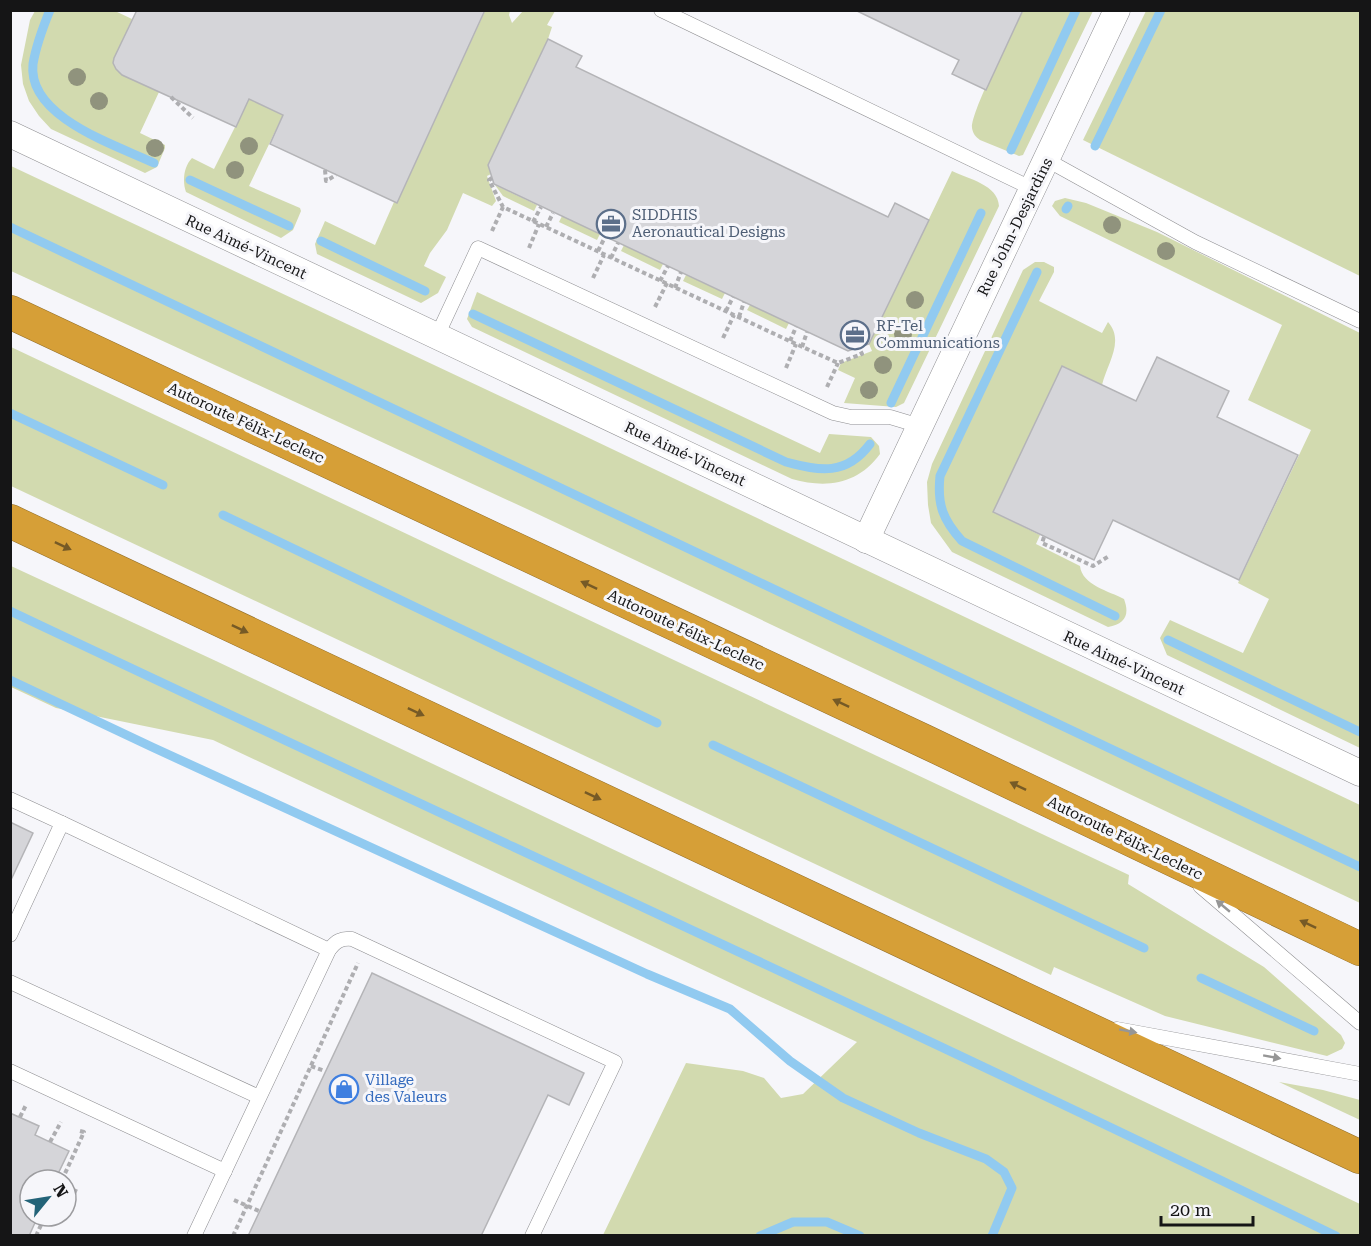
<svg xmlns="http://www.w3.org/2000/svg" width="1371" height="1246" font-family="'Roboto Serif',serif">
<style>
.green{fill:#d2daaf}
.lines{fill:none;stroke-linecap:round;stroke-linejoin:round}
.stream{stroke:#91caf0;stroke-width:9}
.building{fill:#d5d5d9;stroke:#b4b4b7;stroke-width:1.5}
.service-casing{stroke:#8e8e91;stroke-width:15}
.minor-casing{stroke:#8e8e91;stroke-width:27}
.motorway-casing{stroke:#926f2b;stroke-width:34}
.path{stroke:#aeaeb1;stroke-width:4;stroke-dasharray:4.5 3;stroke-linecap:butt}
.service{stroke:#fff;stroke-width:14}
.minor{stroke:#fff;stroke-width:26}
.motorway{stroke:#d69f37;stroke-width:33}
.tree{fill:#90937d}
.oneway{fill:#765a26}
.oneway2{fill:#969696}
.labels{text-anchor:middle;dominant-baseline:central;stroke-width:6;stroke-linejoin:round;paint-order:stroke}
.service-label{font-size:15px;fill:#4e5e75;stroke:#f6f6fa;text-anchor:start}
.street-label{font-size:15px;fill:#151516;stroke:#f6f6fa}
.shop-label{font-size:15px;fill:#366cbe;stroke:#f6f6fa;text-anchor:start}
</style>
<rect width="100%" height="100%" fill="#f6f6fa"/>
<!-- green -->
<g class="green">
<path d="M35,11H115L132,19L113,63L122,75L159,92L140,133L165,145V148L157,167L145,173L51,129L39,116L29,101L23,84L21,65L30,20Z"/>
<path d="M485,11H510L509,15L512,23L523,11H555L547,25L552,27L548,39L488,165L491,174L487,176L496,201L492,206L463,193L447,230L430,253L424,266L446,277L438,293L421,303L317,254L315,244L325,221L375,245L394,202L397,203Z"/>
<path d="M1023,11H1093L1023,155L1019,156L980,140C976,137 973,134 972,128C971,111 1013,31 1023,11Z"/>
<path d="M1146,11H1360V276L1083,140Z"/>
<path d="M249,99L283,115L249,186L300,208L301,211L293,230L281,238L186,192C182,181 184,166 192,158L214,169Z"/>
<path d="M11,166L570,429L1360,805V903L527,509L11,271Z"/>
<path d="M952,171C969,179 998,185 999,206L904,403L896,407L844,403L855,378L838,370L841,363L872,351L869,344Z"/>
<path d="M495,185L537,205L534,211L503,196Z"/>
<path d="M1065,198L1086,203L1157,232L1360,333V748L1167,655L1160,638L1170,620L1243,653L1269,599L1238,583L1311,430L1248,400L1282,325L1060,216L1052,206L1055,201Z"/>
<path d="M562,216L600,234L597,240L559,222Z"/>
<path d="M624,245L663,264L660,270L621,251Z"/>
<path d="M1035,262H1044L1054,267V272L1039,301L1102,333L1108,322C1125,341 1107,364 1102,385L1062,366L993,512L1040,535L1036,544L1080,566C1082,585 1109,591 1124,599C1130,615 1125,624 1108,627L952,552L931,523L928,505L927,482L932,464L1023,270Z"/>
<path d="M686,275L725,293L722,299L683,281Z"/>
<path d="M477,292L820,453L829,434L871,437L879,446L880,454C858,484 827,489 792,479L472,327L467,319Z"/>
<path d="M750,305L789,323L786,329L747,310Z"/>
<path d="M11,347L1129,875L1128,884L1264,967L1341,1035L1345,1043L1342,1049L1327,1056L1165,1016L1054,967L1051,975L11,486Z"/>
<path d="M11,566L216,661L1360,1204V1235H603L686,1063L743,1071L764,1078L781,1098L803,1094L857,1042L213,740L56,708L11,687Z"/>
<path d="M1279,1082L1323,1090L1360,1100V1120Z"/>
</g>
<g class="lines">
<!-- stream -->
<g class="stream">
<path d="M50,10C43,27 36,46 33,64C27,117 116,145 154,163"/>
<path d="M1095,146L1161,10"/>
<path d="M1011,150L1076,10"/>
<path d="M190,180L289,226"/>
<path d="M1066,209L1068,206"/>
<path d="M10,227L1360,867"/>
<path d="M321,241L425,291"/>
<path d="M1037,272L940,476C937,505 943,520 962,541L1115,616"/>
<path d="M473,314L786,462C820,471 846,476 870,444"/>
<path d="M891,403L981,213"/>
<path d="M10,413L163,485"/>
<path d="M223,515L657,723"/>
<path d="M10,611C451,820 897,1022 1336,1236"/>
<path d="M1168,640L1360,732"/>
<path d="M10,680L152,747L647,974L730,1009L790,1061L843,1098L919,1133L986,1159L1004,1172L1012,1188L992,1236"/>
<path d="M713,745L1144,948"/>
<path d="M1201,978L1314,1031"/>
<path d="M760,1236L793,1222H827L860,1236"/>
</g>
</g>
<!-- building -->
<g class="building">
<path d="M137,10H485L397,203L270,144L283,115L249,99L236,127L122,75L116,69L113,63L114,58Z"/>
<path d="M855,10H1023L986,90L952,74L959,60Z"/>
<path d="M548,39L582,56L576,67L888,217L895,203L929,220L869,344L848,351L494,184L488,165Z"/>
<path d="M1157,357L1229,391L1217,417L1298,455L1239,580L1113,520L1094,560L993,512L1062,366L1136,401Z"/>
<path d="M10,822L33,833L10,882Z"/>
<path d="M372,973L584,1073L569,1105L548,1095L481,1236H248Z"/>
<path d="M10,1113L39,1126L35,1135L69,1151L55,1180H30V1216H38L29,1236L10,1235Z"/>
</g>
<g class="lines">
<!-- service casing -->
<g class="service-casing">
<g id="service">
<path d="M661,10L1033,189"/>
<path d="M1047,160L1195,242L1360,321"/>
<path d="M437,336L478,248L833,413L851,417H890L920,426"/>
<path d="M10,799L62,823"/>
<path d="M1200,886L1360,1023"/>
<path d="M10,935L62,823L329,950"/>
<path d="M10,982L259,1097"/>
<path d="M1117,1029L1360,1074"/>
<path d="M10,1071L225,1171"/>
<path d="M194,1236L329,950C336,941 341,938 352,939L615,1062L532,1236"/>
</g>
</g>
<!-- minor casing -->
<g class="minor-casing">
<g id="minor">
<path d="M10,134L1360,773"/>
<path d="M866,540L1117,10"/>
</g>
</g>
<!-- motorway casing -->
<g class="motorway-casing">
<g id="motorway">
<path d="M10,312L924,741L1360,949"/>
<path d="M10,521L1360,1157"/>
</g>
</g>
<!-- path -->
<g class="path">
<path d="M171,97L193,118"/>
<path d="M325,170L326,181L336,175"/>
<path d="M492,178L489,180L503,207L796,344L838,363L862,354L859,348"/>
<path d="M533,222L541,207"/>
<path d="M546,227L553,213"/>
<path d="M492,231L503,207"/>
<path d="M529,248L539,224"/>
<path d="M598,251L605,237"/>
<path d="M611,258L618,243"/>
<path d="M593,278L604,255"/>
<path d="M660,281L668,266"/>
<path d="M675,288L681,272"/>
<path d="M655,307L667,283"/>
<path d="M726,311L733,297"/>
<path d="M739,317L744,302"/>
<path d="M723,338L734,315"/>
<path d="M790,341L796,327"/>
<path d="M802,347L807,332"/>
<path d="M786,368L796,344"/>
<path d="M827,387L838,363"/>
<path d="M1044,537L1042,543L1093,566L1109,556"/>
<path d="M311,1066L325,1071"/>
<path d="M20,1117L26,1105"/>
<path d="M50,1142L61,1122"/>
<path d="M62,1180L84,1132L80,1131"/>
<path d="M66,1187L78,1192"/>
<path d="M234,1200L259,1211"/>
<path d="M36,1236L45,1216"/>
<path d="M233,1236L358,963"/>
</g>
<!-- service -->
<use href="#service" class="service"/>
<!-- minor -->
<use href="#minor" class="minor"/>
<!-- motorway -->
<use href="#motorway" class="motorway"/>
</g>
<!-- trees -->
<g class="tree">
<circle cx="77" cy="77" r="9"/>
<circle cx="99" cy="101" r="9"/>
<circle cx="249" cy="146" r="9"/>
<circle cx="155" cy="148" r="9"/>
<circle cx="235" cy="170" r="9"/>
<circle cx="1112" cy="225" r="9"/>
<circle cx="1166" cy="251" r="9"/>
<circle cx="915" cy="300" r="9"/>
<circle cx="903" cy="334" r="9"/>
<circle cx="883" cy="365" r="9"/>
<circle cx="869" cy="390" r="9"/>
</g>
<!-- one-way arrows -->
<defs><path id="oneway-solid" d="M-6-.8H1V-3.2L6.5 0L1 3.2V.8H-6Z" transform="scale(1.5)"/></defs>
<g class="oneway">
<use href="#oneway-solid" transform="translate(63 546) rotate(25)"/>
<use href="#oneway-solid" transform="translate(589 585) rotate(-155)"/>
<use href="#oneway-solid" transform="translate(240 629) rotate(25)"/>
<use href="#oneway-solid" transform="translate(841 703) rotate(-155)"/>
<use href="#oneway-solid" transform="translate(416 712) rotate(25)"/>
<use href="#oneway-solid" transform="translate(1018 786) rotate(-154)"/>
<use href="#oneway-solid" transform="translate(593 796) rotate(25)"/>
<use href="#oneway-solid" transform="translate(1308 924) rotate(-155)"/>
</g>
<g class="oneway2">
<use href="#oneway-solid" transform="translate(1223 906) rotate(-140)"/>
<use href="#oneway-solid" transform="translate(1128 1031) rotate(10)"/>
<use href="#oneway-solid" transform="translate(1272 1057) rotate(10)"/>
</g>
<!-- icons -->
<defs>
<g id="office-ring" transform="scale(1.5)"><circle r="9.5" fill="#f6f6fa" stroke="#5c6f8a" stroke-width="1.5"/><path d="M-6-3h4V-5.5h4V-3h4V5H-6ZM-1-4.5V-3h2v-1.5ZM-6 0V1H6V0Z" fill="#5c6f8a"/></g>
<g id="shop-ring" transform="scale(1.5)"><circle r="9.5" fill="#f6f6fa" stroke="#3f7fe0" stroke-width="1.5"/><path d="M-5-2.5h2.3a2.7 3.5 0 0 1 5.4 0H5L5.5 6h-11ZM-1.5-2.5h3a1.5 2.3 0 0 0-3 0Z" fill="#3f7fe0"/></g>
</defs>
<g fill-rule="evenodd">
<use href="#office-ring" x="611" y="224"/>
<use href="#office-ring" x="855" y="335"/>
<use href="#shop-ring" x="344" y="1089"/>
</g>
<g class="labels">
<!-- service labels -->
<g class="service-label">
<text x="632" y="215">SIDDHIS<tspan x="632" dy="17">Aeronautical Designs</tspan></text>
<text x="876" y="326">RF-Tel<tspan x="876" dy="17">Communications</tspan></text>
</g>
<!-- street labels -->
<g class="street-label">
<text transform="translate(1015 227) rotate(-64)">Rue John-Desjardins</text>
<text transform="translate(246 247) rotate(25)">Rue Aimé-Vincent</text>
<text transform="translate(246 423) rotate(25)">Autoroute Félix-Leclerc</text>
<text transform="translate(685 454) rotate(25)">Rue Aimé-Vincent</text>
<text transform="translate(686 630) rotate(25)">Autoroute Félix-Leclerc</text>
<text transform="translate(1124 663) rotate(25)">Rue Aimé-Vincent</text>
<text transform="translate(1125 838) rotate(26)">Autoroute Félix-Leclerc</text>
</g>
<!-- shop labels -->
<g class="shop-label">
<text x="365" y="1080">Village<tspan x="365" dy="17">des Valeurs</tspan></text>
</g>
</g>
<!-- border -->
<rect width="1371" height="1246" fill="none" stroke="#151516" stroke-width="24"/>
<!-- north arrow -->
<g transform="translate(48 1198) rotate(60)"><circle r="28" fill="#f6f6fa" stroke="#9c9c9f" stroke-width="1.5"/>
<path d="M0-4.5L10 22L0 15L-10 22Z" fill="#236378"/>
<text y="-9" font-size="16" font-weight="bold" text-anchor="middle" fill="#151516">N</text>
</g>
<!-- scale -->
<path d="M1161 1216v9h92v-9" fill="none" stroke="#151516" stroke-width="3"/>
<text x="1170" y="1216" font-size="18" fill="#151516" stroke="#f6f6fa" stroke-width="4.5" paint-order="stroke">20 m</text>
</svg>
